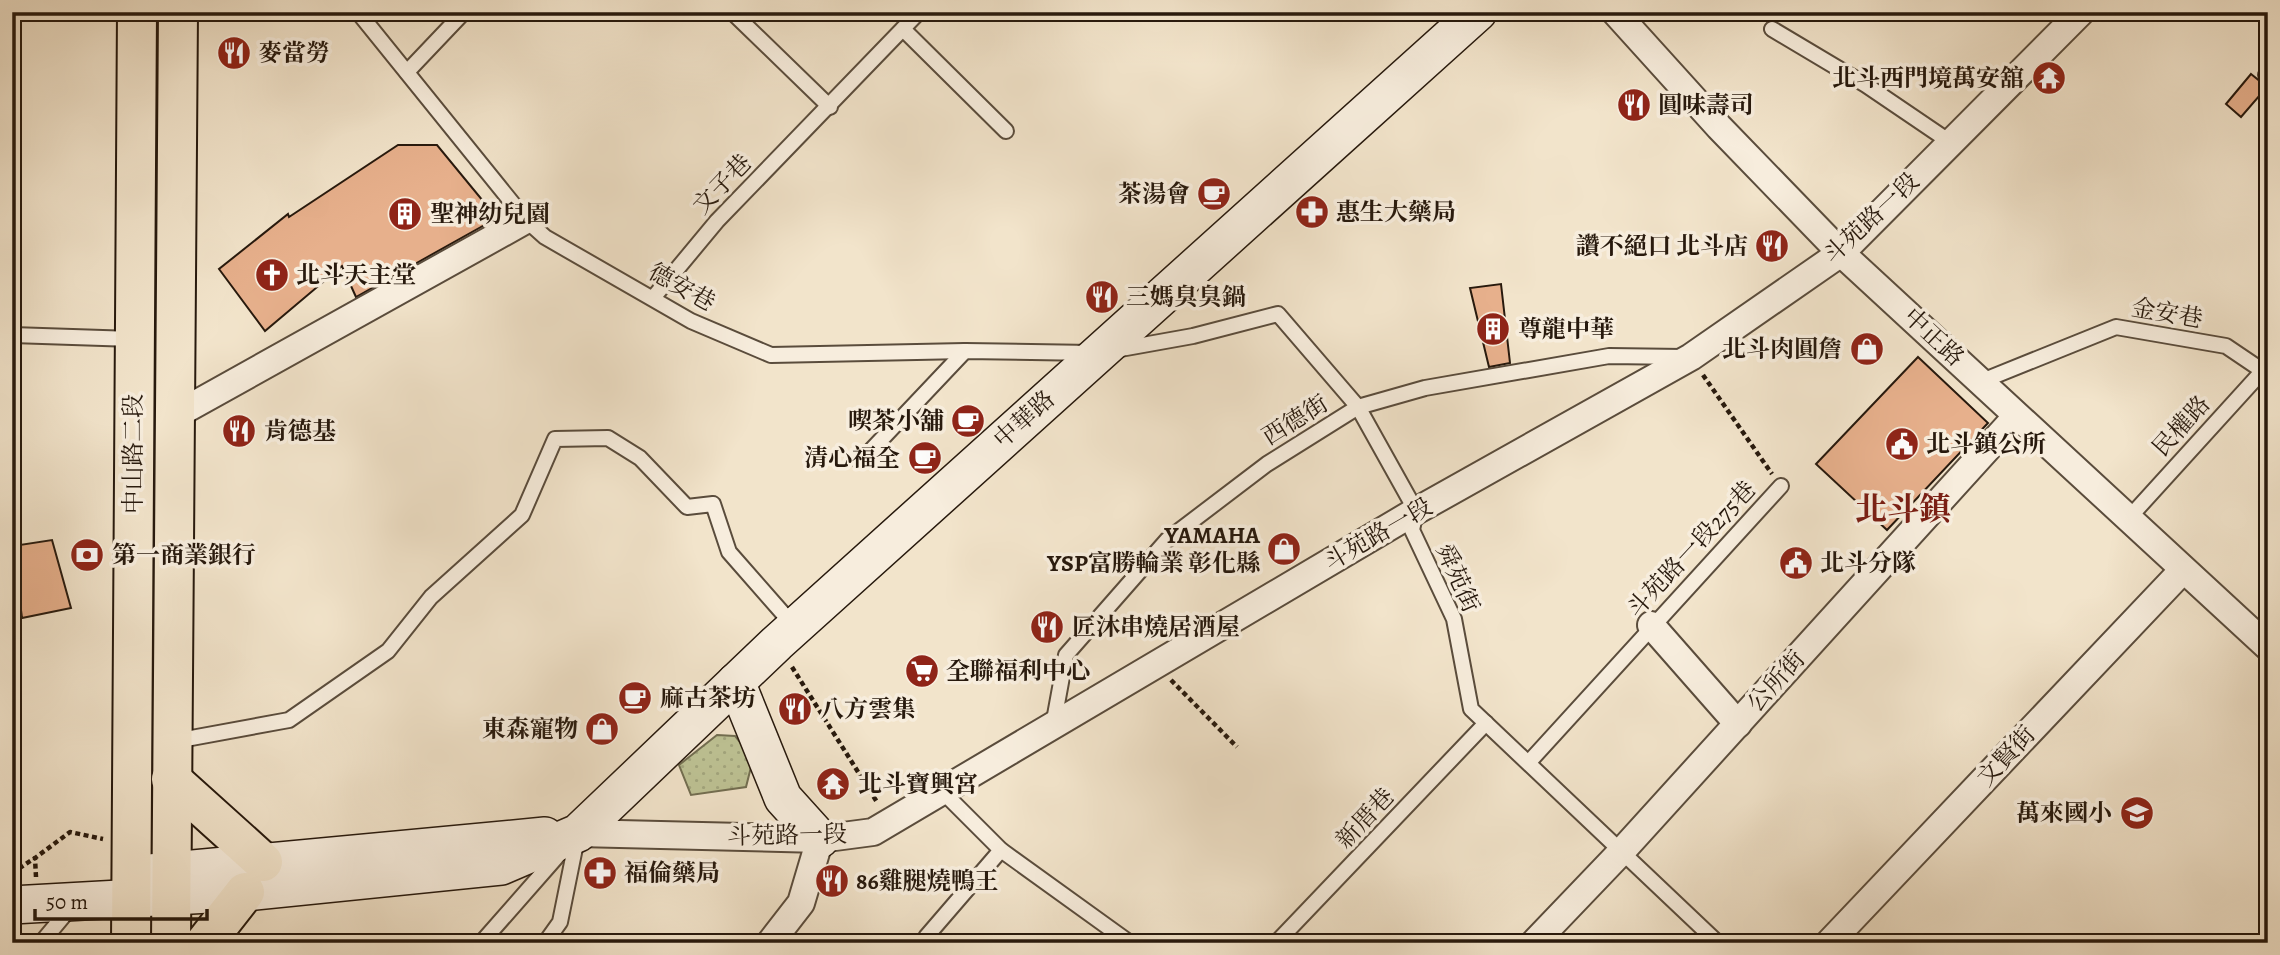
<svg xmlns="http://www.w3.org/2000/svg" width="2280" height="955" font-family="Alegreya,'Noto Serif TC',serif">
<style>
.grass{fill:url(#grass-dots);stroke:#726e51;stroke-width:2}
.building{fill:#e7b08c;stroke:#27190d;stroke-width:2}
.lines{fill:none;stroke-linecap:round;stroke-linejoin:round}
.lane-casing{stroke:#5a4c3c;stroke-width:18}
.street-casing{stroke:#5a4c3c;stroke-width:30}
.secondary-casing{stroke:#27190d;stroke-width:40}
.primary-casing{stroke:#27190d;stroke-width:42}
.path{stroke:#27190d;stroke-width:4.5;stroke-dasharray:5 3.5;stroke-linecap:butt}
.lane{stroke:#f7eddd;stroke-width:14}
.street{stroke:#f7eddd;stroke-width:26}
.secondary{stroke:#f7eddd;stroke-width:37}
.primary{stroke:#f2e4cb;stroke-width:38}
.labels{text-anchor:middle;dominant-baseline:central;stroke-width:7;stroke-linejoin:round;paint-order:stroke}
.poi-label{font-size:24px;font-weight:bold;fill:#27190d;stroke:#f7eddd;text-anchor:start}
.street-label{font-size:24px;fill:#27190d;stroke:#f7eddd}
.district-label{font-size:32px;font-weight:bold;fill:#7a1f14;stroke:#f7eddd}
</style>
<defs>
<pattern id="grass-dots" width="8" height="8" patternUnits="userSpaceOnUse" patternTransform="scale(1.75)"><rect width="8" height="8" fill="#bec395"/><path d="M2 2h.1M6 6h.1" fill="none" stroke="#a3a77f" stroke-width="1.8" stroke-linecap="round"/></pattern>
</defs>
<rect width="100%" height="100%" fill="#f2e4cb"/>
<filter id="stains"><feTurbulence type="fractalNoise" baseFrequency=".00286" numOctaves="4"/><feColorMatrix values="0 0 0 0 .2 0 0 0 0 .09 0 0 0 0 .02 0 0 0 .5 -.17"/></filter>
<radialGradient id="worn" r=".72"><stop offset=".6" stop-color="#630" stop-opacity="0"/><stop offset="1" stop-color="#630" stop-opacity=".3"/></radialGradient>
<!-- grass -->
<path class="grass" d="M717,735L735,736L753,759L746,787L691,795L679,765Z"/>
<!-- building -->
<g class="building">
<path d="M2251,74L2267,87L2241,117L2226,104Z"/>
<path d="M398,145H437L497,218L356,297L342,266L265,331L219,269L288,214L289,217Z"/>
<path d="M1501,284L1510,363L1489,367L1470,288Z"/>
<path d="M1918,357L1988,423L1887,530L1816,464Z"/>
<path d="M52,540L71,608L22,618L13,546Z"/>
</g>
<g class="lines">
<!-- lane casing -->
<g class="lane-casing">
<g id="lane">
<path d="M358,12L526,220L545,237L691,321L771,355L965,351L1092,353"/>
<path d="M732,12L830,107"/>
<path d="M903,29L1006,131"/>
<path d="M1772,29L1866,85L1950,142"/>
<path d="M407,72L464,12"/>
<path d="M2266,75L2268,73"/>
<path d="M653,298L717,221L919,12"/>
<path d="M12,335L133,339"/>
<path d="M1115,350L1193,336L1278,314L1358,407L1416,511L1412,530L1454,619L1471,709L1718,943"/>
<path d="M1982,381L2116,327L2226,346L2263,371"/>
<path d="M860,462L965,351"/>
<path d="M2128,519L2268,365"/>
<path d="M1053,726L1066,655L1167,540L1267,464L1358,407L1425,388L1609,356L1683,357"/>
<path d="M175,741L289,720L388,651L431,597L522,515L555,439L608,438L640,458L687,507L713,504L729,552L794,626"/>
<path d="M1530,761L1781,486"/>
<path d="M943,792L1001,850L1130,943"/>
<path d="M926,937L1001,850"/>
<path d="M41,943L71,907"/>
<path d="M481,943L561,852"/>
<path d="M545,943L560,922L577,838"/>
<path d="M1276,943L1486,723"/>
</g>
</g>
<!-- street casing -->
<g class="street-casing">
<g id="street">
<path d="M1615,12L1719,127L1841,253L2268,647"/>
<path d="M174,416L526,220"/>
<path d="M1651,625L1738,724"/>
<path d="M578,833L820,839L873,832L1416,511L1691,357L1841,253L2081,12"/>
<path d="M770,943L801,903L820,839"/>
<path d="M1534,943L1622,851L2016,417"/>
<path d="M1829,943L2183,570"/>
</g>
</g>
<!-- secondary casing -->
<g class="secondary-casing">
<g id="secondary">
<path d="M736,682L783,798L820,839"/>
<path d="M150,873L545,836"/>
<path d="M12,905L245,892L501,866L578,833L777,643L1478,12"/>
</g>
</g>
<!-- primary casing -->
<g class="primary-casing">
<g id="primary">
<path d="M171,779L263,862"/>
<path d="M131,943L137,12"/>
<path d="M171,943L178,12"/>
<path d="M205,943L245,892"/>
</g>
</g>
<!-- path -->
<g class="path">
<path d="M1703,375L1772,474"/>
<path d="M792,667L877,802"/>
<path d="M1171,680L1237,747"/>
<path d="M12,873L35,858"/>
<path d="M36,877L35,858L70,832L103,839"/>
</g>
<!-- lane -->
<use href="#lane" class="lane"/>
<!-- street -->
<use href="#street" class="street"/>
<!-- secondary -->
<use href="#secondary" class="secondary"/>
<!-- primary -->
<use href="#primary" class="primary"/>
</g>
<!-- icons -->
<defs>
<g id="restaurant-disc" transform="scale(1.75)"><circle r="9.5" fill="#8f2418" stroke="#f7eddd"/><path d="M-5-6h1v4h1v-4h1v4h1v-4h1v5L-1.5 .5V6h-2V.5L-5-1ZM5-6V6H3V1.5H1.5Q1.5-4 5-6Z" fill="#fff"/></g>
<g id="temple-disc" transform="scale(1.75)"><circle r="9.5" fill="#8f2418" stroke="#f7eddd"/><path d="M0-6L5-2H3V0L6.5 2.5H4V6H1.5V3h-3V6H-4V2.5H-6.5L-3 0V-2H-5Z" fill="#fff"/></g>
<g id="cafe-disc" transform="scale(1.75)"><circle r="9.5" fill="#8f2418" stroke="#f7eddd"/><path d="M-5.5-4.5H6V0H3Q3 3.5 0 3.5H-2.5Q-5.5 3.5-5.5 0ZM3-3.2v2h1.7v-2ZM-6 4.5H4V6H-6Z" fill="#fff"/></g>
<g id="pharmacy-disc" transform="scale(1.75)"><circle r="9.5" fill="#8f2418" stroke="#f7eddd"/><path d="M-2-6h4v4h4v4h-4v4h-4v-4h-4v-4h4Z" fill="#fff"/></g>
<g id="building-disc" transform="scale(1.75)"><circle r="9.5" fill="#8f2418" stroke="#f7eddd"/><path d="M-4-6H4V6H1V3H-1V6H-4ZM-2.5-4.3h1.7v1.8h-1.7ZM.8-4.3h1.7v1.8H.8ZM-2.5-1h1.7V.8h-1.7ZM.8-1h1.7V.8H.8Z" fill="#fff"/></g>
<g id="church-disc" transform="scale(1.75)"><circle r="9.5" fill="#8f2418" stroke="#f7eddd"/><path d="M-1.2-6h2.4v3.5h3.3v2.4h-3.3V6h-2.4V-.1h-3.3v-2.4h3.3Z" fill="#fff"/></g>
<g id="shop-disc" transform="scale(1.75)"><circle r="9.5" fill="#8f2418" stroke="#f7eddd"/><path d="M-5-2.5h2.3a2.7 3.5 0 0 1 5.4 0H5L5.5 6h-11ZM-1.5-2.5h3a1.5 2.3 0 0 0-3 0Z" fill="#fff"/></g>
<g id="civic-disc" transform="scale(1.75)"><circle r="9.5" fill="#8f2418" stroke="#f7eddd"/><path d="M-.6-6.5H3V-4.5H.6V-3L4-1V1h2V6H-6V1h2V-1L-.6-3ZM-1.2 2.5V6h2.4V2.5Z" fill="#fff"/></g>
<g id="bank-disc" transform="scale(1.75)"><circle r="9.5" fill="#8f2418" stroke="#f7eddd"/><path d="M-6-4H6V4H-6ZM0-2.3a2.3 2.3 0 1 0 0 4.6a2.3 2.3 0 1 0 0-4.6Z" fill="#fff"/></g>
<g id="supermarket-disc" transform="scale(1.75)"><circle r="9.5" fill="#8f2418" stroke="#f7eddd"/><path d="M-6-5.5h2.5l.6 2H6L4.5 2H-2.5L-4.4-4H-6ZM-1.5 3.2a1.3 1.3 0 1 0 .1 0ZM3 3.2a1.3 1.3 0 1 0 .1 0Z" fill="#fff"/></g>
<g id="school-disc" transform="scale(1.75)"><circle r="9.5" fill="#8f2418" stroke="#f7eddd"/><path d="M0-5L7-2L0 1L-7-2ZM-4 1L0 2.5L4 1V4Q0 6-4 4Z" fill="#fff"/></g>
</defs>
<g fill-rule="evenodd">
<use href="#restaurant-disc" x="234" y="53"/>
<use href="#temple-disc" x="2049" y="78"/>
<use href="#restaurant-disc" x="1634" y="105"/>
<use href="#cafe-disc" x="1214" y="194"/>
<use href="#pharmacy-disc" x="1312" y="212"/>
<use href="#building-disc" x="405" y="214"/>
<use href="#restaurant-disc" x="1772" y="246"/>
<use href="#church-disc" x="272" y="275"/>
<use href="#restaurant-disc" x="1102" y="297"/>
<use href="#building-disc" x="1493" y="329"/>
<use href="#shop-disc" x="1867" y="349"/>
<use href="#cafe-disc" x="968" y="421"/>
<use href="#restaurant-disc" x="239" y="431"/>
<use href="#civic-disc" x="1902" y="444"/>
<use href="#cafe-disc" x="925" y="458"/>
<use href="#shop-disc" x="1284" y="549"/>
<use href="#bank-disc" x="87" y="555"/>
<use href="#civic-disc" x="1796" y="563"/>
<use href="#restaurant-disc" x="1047" y="627"/>
<use href="#supermarket-disc" x="922" y="671"/>
<use href="#cafe-disc" x="635" y="698"/>
<use href="#restaurant-disc" x="795" y="709"/>
<use href="#shop-disc" x="602" y="729"/>
<use href="#temple-disc" x="833" y="784"/>
<use href="#school-disc" x="2137" y="813"/>
<use href="#pharmacy-disc" x="600" y="873"/>
<use href="#restaurant-disc" x="832" y="881"/>
</g>
<g class="labels">
<!-- poi labels -->
<g class="poi-label">
<text x="258" y="53">麥當勞</text>
<text x="2024" y="78" text-anchor="end">北斗西門境萬安舘</text>
<text x="1658" y="105">圓味壽司</text>
<text x="1190" y="194" text-anchor="end">茶湯會</text>
<text x="1336" y="212">惠生大藥局</text>
<text x="430" y="214">聖神幼兒園</text>
<text x="1748" y="246" text-anchor="end">讚不絕口 北斗店</text>
<text x="296" y="275">北斗天主堂</text>
<text x="1126" y="297">三媽臭臭鍋</text>
<text x="1518" y="329">尊龍中華</text>
<text x="1842" y="349" text-anchor="end">北斗肉圓詹</text>
<text x="944" y="421" text-anchor="end">喫茶小舖</text>
<text x="264" y="431">肯德基</text>
<text x="1926" y="444">北斗鎮公所</text>
<text x="900" y="458" text-anchor="end">清心福全</text>
<text x="1260" y="535" text-anchor="end">YAMAHA<tspan x="1260" dy="28">YSP富勝輪業 彰化縣</tspan></text>
<text x="112" y="555">第一商業銀行</text>
<text x="1820" y="563">北斗分隊</text>
<text x="1072" y="627">匠沐串燒居酒屋</text>
<text x="946" y="671">全聯福利中心</text>
<text x="660" y="698">麻古茶坊</text>
<text x="820" y="709">八方雲集</text>
<text x="578" y="729" text-anchor="end">東森寵物</text>
<text x="858" y="784">北斗寶興宮</text>
<text x="2112" y="813" text-anchor="end">萬來國小</text>
<text x="624" y="873">福倫藥局</text>
<text x="856" y="881">86雞腿燒鴨王</text>
</g>
<!-- street labels -->
<g class="street-label">
<text transform="translate(722 184) rotate(-46)">文子巷</text>
<text transform="translate(1871 218) rotate(-43)">斗苑路一段</text>
<text transform="translate(682 287) rotate(29)">德安巷</text>
<text transform="translate(2167 313) rotate(10)">金安巷</text>
<text transform="translate(1934 337) rotate(43)">中正路</text>
<text transform="translate(1024 419) rotate(-42)">中華路</text>
<text transform="translate(1295 420) rotate(-32)">西德街</text>
<text transform="translate(2181 426) rotate(-48)">民權路</text>
<text transform="translate(133 454) rotate(-90)">中山路二段</text>
<text transform="translate(1378 534) rotate(-30)">斗苑路一段</text>
<text transform="translate(1691 549) rotate(-47)">斗苑路一段275巷</text>
<text transform="translate(1458 578) rotate(66)">舜苑街</text>
<text transform="translate(1776 681) rotate(-48)">公所街</text>
<text transform="translate(2006 756) rotate(-47)">文賢街</text>
<text transform="translate(1365 818) rotate(-47)">新厝巷</text>
<text transform="translate(787 835) rotate(-1)">斗苑路一段</text>
</g>
<!-- district labels -->
<g class="district-label">
<text x="1903" y="509">北斗鎮</text>
</g>
</g>
<!-- margin -->
<rect width="2280" height="955" fill="none" stroke="#f2e4cb" stroke-width="42"/>
<rect x="14" y="14" width="2252" height="927" fill="none" stroke="#27190d" stroke-width="3.5"/>
<rect x="21" y="21" width="2238" height="913" fill="none" stroke="#27190d" stroke-width="2"/>
<!-- scale -->
<path d="M35 909v10h172v-10" fill="none" stroke="#27190d" stroke-width="3.5"/>
<text x="46" y="909" font-size="21" fill="#27190d" stroke="#f7eddd" stroke-width="5" paint-order="stroke">50 m</text>
<rect width="100%" height="100%" filter="url(#stains)"/>
<rect width="100%" height="100%" fill="url(#worn)"/>
</svg>
